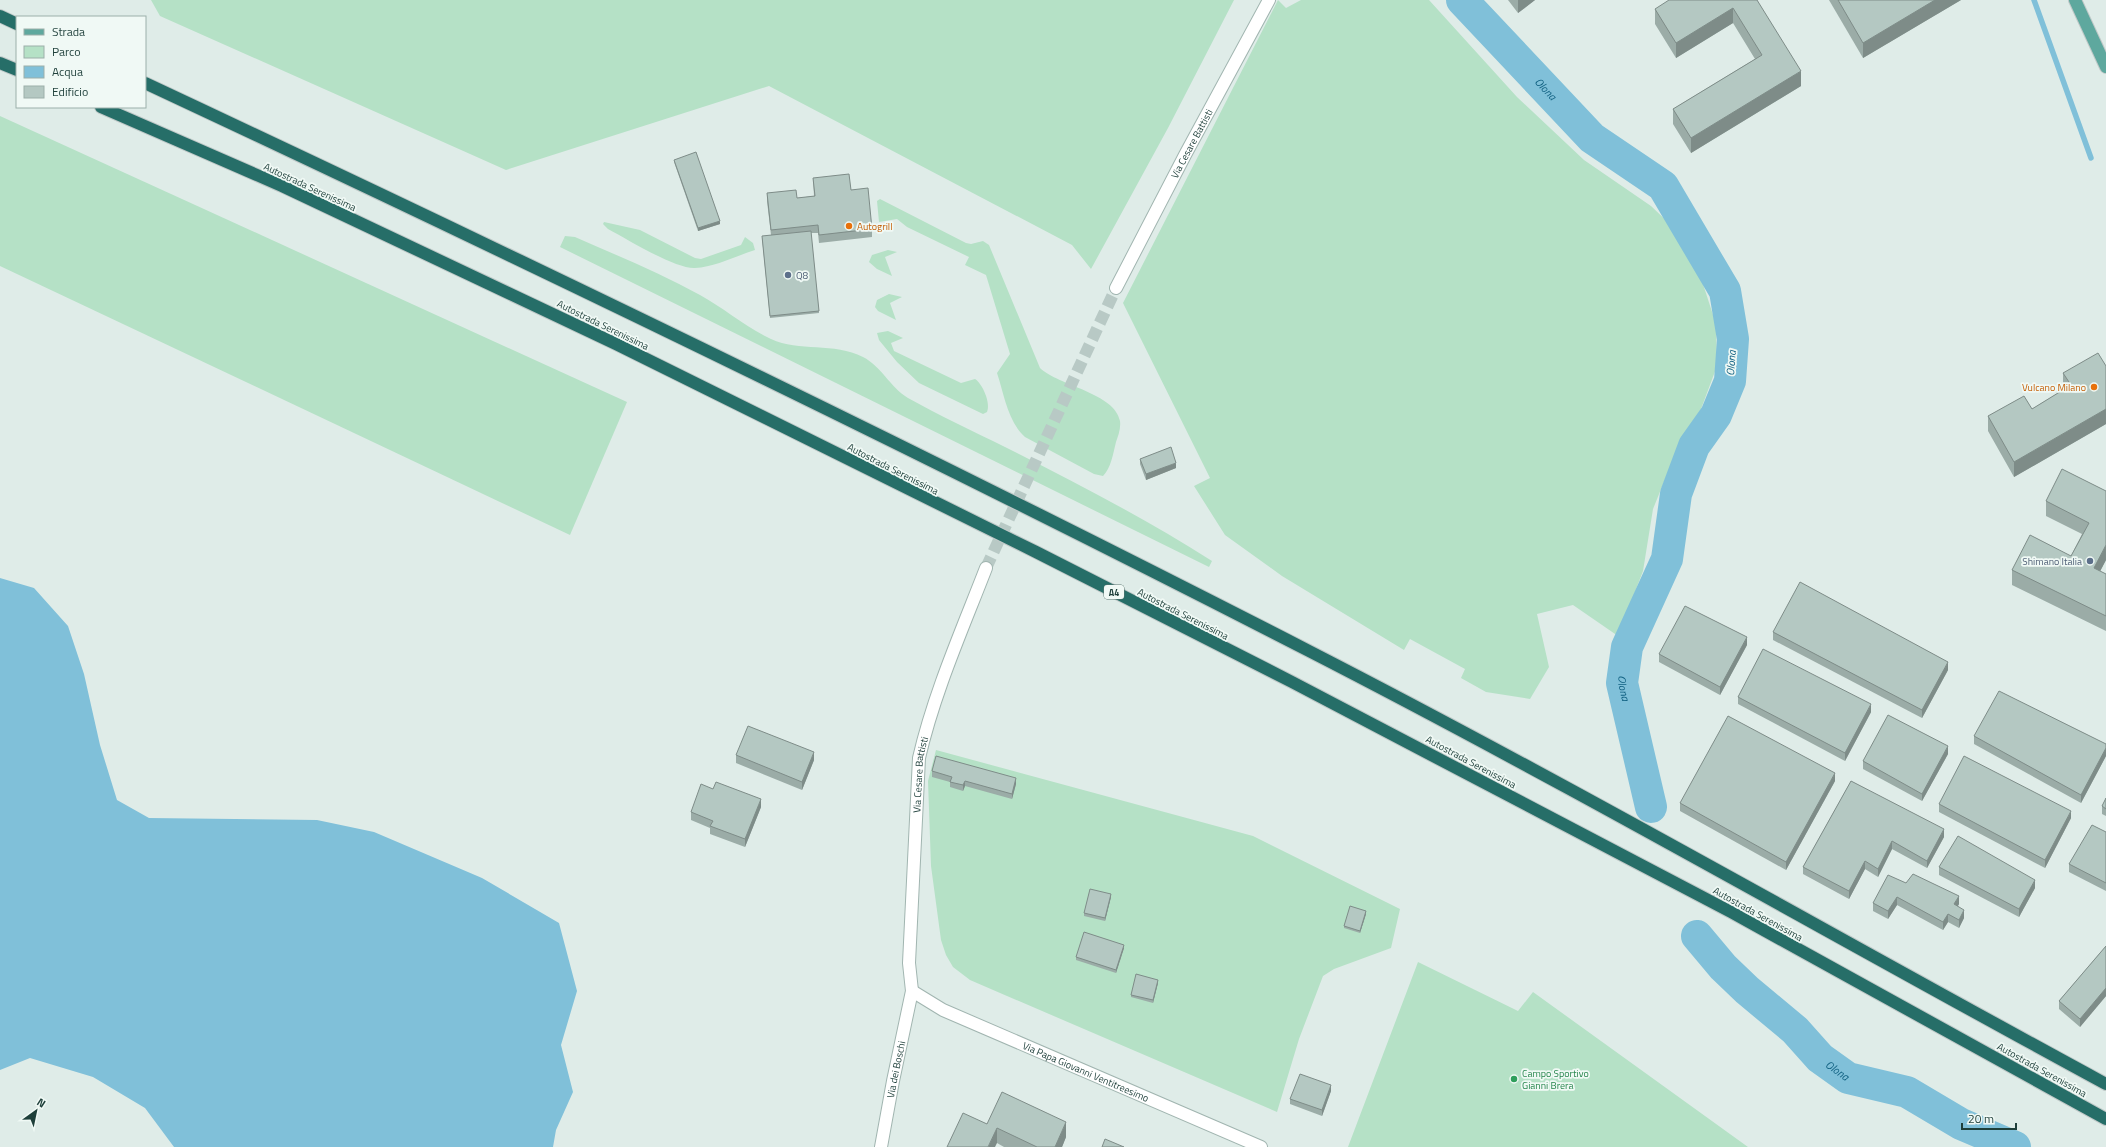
<svg xmlns="http://www.w3.org/2000/svg" width="2106" height="1147" font-family="'Titillium Web',sans-serif">
<style>
.green{fill:#b5e1c6}
.water{fill:#80c0d9}
.lines{fill:none;stroke-linecap:round;stroke-linejoin:round}
.stream{stroke:#80c0d9;stroke-width:5.5}
.river{stroke:#80c0d9;stroke-width:32}
.minor-tunnel{stroke:#b8c9c5;stroke-width:12;stroke-dasharray:12 6;stroke-linecap:butt}
.minor-casing{stroke:#a1b5b0;stroke-width:14}
.primary-casing{stroke:#c0c9c8;stroke-width:14}
.motorway-casing{stroke:#c0c9c8;stroke-width:14}
.minor{stroke:#fff;stroke-width:12}
.primary{stroke:#5ea89e;stroke-width:12}
.motorway{stroke:#266e68;stroke-width:12}
.wall{fill:#9baca7}
.shaded-wall{fill:#7e8c88}
.building{fill:#b4c8c2;stroke:#7e8c88}
.food-dot{fill:#e8710a;stroke:#f0f9f5;stroke-width:1.5}
.service-dot{fill:#5c6f8a;stroke:#f0f9f5;stroke-width:1.5}
.leisure-dot{fill:#2e9e5b;stroke:#f0f9f5;stroke-width:1.5}
.labels{text-anchor:middle;dominant-baseline:central;stroke-width:3.5;stroke-linejoin:round;paint-order:stroke}
.shield{fill:#f0f9f5;stroke:#5d7772;stroke-width:1}
.shield-label{font-size:9px;font-weight:bold;fill:#1e3f3a}
.street-label{font-size:10px;fill:#1e3f3a;stroke:#f0f9f5}
.food-label{font-size:10px;fill:#c56008;stroke:#f0f9f5;text-anchor:start}
.service-label{font-size:10px;fill:#4e5e75;stroke:#f0f9f5;text-anchor:start}
.leisure-label{font-size:10px;fill:#27864d;stroke:#f0f9f5;text-anchor:start}
.water-label{font-size:11px;font-style:italic;fill:#116182;stroke:#f0f9f5}
</style>
<rect width="100%" height="100%" fill="#dfece8"/>
<!-- green -->
<g class="green">
<path d="M151,0H1234L1168,128L1091,269L1072,245L769,86L506,170L160,16Z"/>
<path d="M1278,0L1286,8L1301,0H1429L1517,97L1584,160L1651,206L1673,227L1702,281L1716,324L1717,366L1701,409L1674,457L1653,509L1643,571L1618,636L1573,605L1537,614L1549,667L1530,699L1486,692L1461,678L1465,669L1410,639L1404,650L1282,576L1225,535L1194,486L1210,478L1123,303Z"/>
<path d="M0,116L627,402L570,535L0,266Z"/>
<path d="M880,199L966,243L971,244L983,241L989,245L1040,368C1059,386 1115,393 1120,421C1121,429 1118,436 1116,442C1113,454 1111,468 1103,476L1094,474L1025,437C1008,422 1004,394 997,373L1010,354L986,275L965,265L969,257L907,227L897,219L879,222L877,201Z"/>
<path d="M604,222L640,230L695,258L701,259L741,245L745,237L753,243L755,250C736,256 715,267 695,268C675,269 627,239 608,229L603,224Z"/>
<path d="M565,236L575,237C616,255 660,273 700,295C724,308 745,327 771,339C799,352 834,342 863,357C881,366 890,387 908,398C940,416 973,431 1005,447C1075,482 1146,519 1212,561L1209,567L560,247Z"/>
<path d="M888,250L897,252L885,257L892,276L877,269L869,262L872,255Z"/>
<path d="M889,294L902,297L890,303L896,320L878,311L875,307L877,300Z"/>
<path d="M888,331L903,338L891,343L894,351L961,383L975,379C983,384 991,404 987,412L983,414L919,383L897,362L879,340L877,333Z"/>
<path d="M936,750L1253,836L1400,909L1391,948L1334,969L1323,976L1299,1039L1277,1112L970,980L953,967L946,955L941,940L931,866L928,781Z"/>
<path d="M1418,962L1518,1011L1533,992L1748,1147H1348Z"/>
</g>
<!-- water -->
<path class="water" d="M0,578L34,588L68,626L84,674L100,745L117,800L149,818L317,820L374,832L482,878L559,923L577,991L561,1045L573,1092L556,1130L553,1147H174L145,1108L93,1077L30,1058L0,1070Z"/>
<g class="lines">
<!-- stream -->
<path class="stream" d="M2034,0L2091,158"/>
<!-- river -->
<g class="river">
<path id="s1" d="M1462,0L1592,138L1663,186L1725,291L1733,339L1730,381L1716,415L1694,446L1676,494L1667,559L1627,647L1622,683L1651,807"/>
<path id="s2" d="M1697,936L1723,967L1747,990L1795,1030L1820,1058L1848,1078L1907,1092L1961,1124L2015,1147"/>
</g>
<!-- minor-tunnel -->
<path class="minor-tunnel" d="M986,568L1116,288"/>
<!-- minor casing -->
<g class="minor-casing">
<g id="minor">
<path id="s3" d="M1116,288L1185,155L1269,0"/>
<path id="s4" d="M912,991L943,1010L1261,1147"/>
<path id="s5" d="M881,1147L893,1081L912,991L909,963L919,758C934,693 962,630 986,568"/>
</g>
</g>
<!-- primary casing -->
<g class="primary-casing">
<path id="primary" d="M2075,0L2106,67"/>
</g>
<!-- motorway casing -->
<g class="motorway-casing">
<g id="motorway">
<path d="M0,16L17,24"/>
<path d="M0,63L17,70"/>
<path d="M145,83C536,266 925,454 1309,651C1578,789 1840,940 2106,1084"/>
<path d="M101,107L282,186L616,344L1036,552L1292,682L1731,912L2106,1119"/>
</g>
</g>
<!-- minor -->
<use href="#minor" class="minor"/>
<!-- primary -->
<use href="#primary" class="primary"/>
<!-- motorway -->
<use href="#motorway" class="motorway"/>
</g>
<!-- wall -->
<g class="wall">
<path d="M1508,0H1535L1518,13Z"/>
<path d="M1757,0L1801,86L1691,153L1673,124V109L1755,59L1733,23L1676,58L1655,24V9Z"/>
<path d="M1829,0H1961L1863,58Z"/>
<path d="M674,160L720,224L698,231L674,162Z"/>
<path d="M813,178L851,190L872,229V237L819,243L818,233H811L819,313L770,318L762,238L771,235L767,201V193L797,198L814,196Z"/>
<path d="M2106,366V424L2014,477L1988,431V416L2032,409L2063,390V373Z"/>
<path d="M1140,459L1176,468L1146,480L1140,464Z"/>
<path d="M2106,491V560L2100,571L2106,574V631L2012,585V570L2071,556L2082,534L2046,516V501Z"/>
<path d="M1773,632L1948,670L1922,718L1773,640Z"/>
<path d="M1747,645L1720,695L1659,662V654Z"/>
<path d="M1738,697L1871,712L1845,761L1738,704Z"/>
<path d="M1974,736L2106,744V756L2081,803L1974,744Z"/>
<path d="M1948,754L1922,801L1863,769V761Z"/>
<path d="M736,755L814,760L802,790L736,763Z"/>
<path d="M932,771L1016,784L1012,799L965,786L963,791L950,787V782L932,777Z"/>
<path d="M1835,781L1786,870L1680,811V803Z"/>
<path d="M1851,781L1944,837L1927,868L1892,849L1878,877L1865,869L1849,899L1803,874V867Z"/>
<path d="M713,789L761,807L745,847L710,834V828L691,820V812Z"/>
<path d="M2106,798V816L2102,814V806Z"/>
<path d="M1939,804L2071,818L2045,868L1939,812Z"/>
<path d="M2106,832V891L2069,872V864Z"/>
<path d="M1939,867L2035,888L2019,917L1939,875Z"/>
<path d="M1906,883L1959,904L1958,906L1964,918L1959,928L1948,922L1943,930L1897,905L1888,919L1873,911V903Z"/>
<path d="M1111,897L1105,921L1084,916V913Z"/>
<path d="M1366,914L1360,933L1344,928V926Z"/>
<path d="M2106,946V996L2080,1027L2059,1009V1001Z"/>
<path d="M1124,948L1116,973L1076,960V957Z"/>
<path d="M1158,983L1153,1003L1131,997V995Z"/>
<path d="M1331,1091L1322,1116L1290,1104V1099Z"/>
<path d="M987,1124L1066,1137L1062,1147H1004L997,1143Z"/>
</g>
<!-- shaded-wall -->
<g class="shaded-wall">
<path d="M1518,0H1535L1518,13Z"/>
<path d="M1935,0H1961L1863,58V43Z"/>
<path d="M1733,8V23L1676,58V43Z"/>
<path d="M1801,71V86L1691,153V138Z"/>
<path d="M720,221V224L698,231V228Z"/>
<path d="M2106,409V424L2014,477V462Z"/>
<path d="M1176,463V468L1146,480V474Z"/>
<path d="M2106,545V560L2094,583V568Z"/>
<path d="M1747,637V645L1720,695V687Z"/>
<path d="M1948,662V670L1922,718V710Z"/>
<path d="M1871,704V712L1845,761V753Z"/>
<path d="M1948,746V754L1922,801V794Z"/>
<path d="M2106,748V756L2081,803V795Z"/>
<path d="M814,752V760L802,790V782Z"/>
<path d="M1835,773V781L1786,870V862Z"/>
<path d="M1016,778V784L1012,799V794Z"/>
<path d="M965,781V786L963,791V785Z"/>
<path d="M761,799V807L745,847V839Z"/>
<path d="M2071,811V818L2045,868V860Z"/>
<path d="M1944,829V837L1927,868V861Z"/>
<path d="M1892,841V849L1878,877V869Z"/>
<path d="M1865,861V869L1849,899V891Z"/>
<path d="M2035,880V888L2019,917V909Z"/>
<path d="M1111,894V897L1105,921V918Z"/>
<path d="M1959,896V904L1954,912V904Z"/>
<path d="M1897,897V905L1888,919V911Z"/>
<path d="M1964,910V918L1959,928V920Z"/>
<path d="M1366,911V914L1360,933V931Z"/>
<path d="M1948,914V922L1943,930V922Z"/>
<path d="M1124,945V948L1116,973V970Z"/>
<path d="M1158,980V983L1153,1003V1000Z"/>
<path d="M2106,988V996L2080,1027V1019Z"/>
<path d="M1331,1085V1091L1322,1116V1110Z"/>
<path d="M1066,1122V1137L1062,1147H1055Z"/>
<path d="M997,1128V1143L995,1147H988Z"/>
</g>
<!-- building -->
<g class="building">
<path d="M1669,0H1757L1801,71L1691,138L1673,109L1762,55L1733,8L1676,43L1655,9Z"/>
<path d="M1838,0H1935L1863,43Z"/>
<path d="M696,152L720,221L698,228L674,160Z"/>
<path d="M849,174L851,190L868,188L872,229L819,235L818,225L771,230L767,193L796,190L797,198L815,196L813,178Z"/>
<path d="M811,231L819,311L770,316L762,236Z"/>
<path d="M2098,353L2106,366V409L2014,462L1988,416L2024,396L2032,409L2071,385L2063,373Z"/>
<path d="M1171,447L1176,463L1146,474L1140,459Z"/>
<path d="M2062,469L2106,491V545L2094,568L2106,574V616L2012,570L2030,535L2071,556L2089,523L2046,501Z"/>
<path d="M1800,582L1948,662L1922,710L1773,632Z"/>
<path d="M1685,606L1747,637L1720,687L1659,654Z"/>
<path d="M1763,649L1871,704L1845,753L1738,697Z"/>
<path d="M1999,691L2106,744V748L2081,795L1974,736Z"/>
<path d="M1888,715L1948,746L1922,794L1863,761Z"/>
<path d="M1728,716L1835,773L1786,862L1680,803Z"/>
<path d="M748,726L814,752L802,782L736,755Z"/>
<path d="M936,756L1016,778L1012,794L965,781L963,785L950,782L952,777L932,771Z"/>
<path d="M1964,756L2071,811L2045,860L1939,804Z"/>
<path d="M1851,781L1944,829L1927,861L1892,841L1878,869L1865,861L1849,891L1803,867Z"/>
<path d="M716,782L761,799L745,839L710,826L713,821L691,812L701,784L713,789Z"/>
<path d="M2106,798V809L2102,806Z"/>
<path d="M2092,825L2106,832V883L2069,864Z"/>
<path d="M1958,836L2035,880L2019,909L1939,867Z"/>
<path d="M1913,874L1959,896L1954,904L1964,910L1959,920L1948,914L1943,922L1897,897L1888,911L1873,903L1888,875L1906,883Z"/>
<path d="M1090,889L1111,894L1105,918L1084,913Z"/>
<path d="M1350,906L1366,911L1360,931L1344,926Z"/>
<path d="M1084,932L1124,945L1116,970L1076,957Z"/>
<path d="M2106,946V988L2080,1019L2059,1001Z"/>
<path d="M1136,974L1158,980L1153,1000L1131,995Z"/>
<path d="M1300,1074L1331,1085L1322,1110L1290,1099Z"/>
<path d="M1002,1092L1066,1122L1055,1147H1037L997,1128L988,1147H947L963,1113L987,1124Z"/>
<path d="M1105,1139L1124,1147H1102Z"/>
</g>
<!-- markers -->
<g class="food-dot">
<circle cx="849" cy="226" r="4"/>
<circle cx="2094" cy="387" r="4"/>
</g>
<g class="service-dot">
<circle cx="788" cy="275" r="4"/>
<circle cx="2090" cy="561" r="4"/>
</g>
<circle class="leisure-dot" cx="1514" cy="1079" r="4"/>
<g class="labels">
<!-- shield labels -->
<rect class="shield" x="1104" y="585" width="20" height="14" rx="3"/>
<g class="shield-label">
<text x="1114" y="592">A4</text>
</g>
<!-- street labels -->
<g class="street-label">
<text stroke="none"><textPath href="#s3" startOffset="163">Via Cesare Battisti</textPath></text>
<text transform="translate(310 187) rotate(25)">Autostrada Serenissima</text>
<text transform="translate(603 325) rotate(26)">Autostrada Serenissima</text>
<text transform="translate(893 469) rotate(27)">Autostrada Serenissima</text>
<text transform="translate(1183 614) rotate(27)">Autostrada Serenissima</text>
<text transform="translate(1471 762) rotate(28)">Autostrada Serenissima</text>
<text stroke="none"><textPath href="#s5" startOffset="376">Via Cesare Battisti</textPath></text>
<text transform="translate(1758 914) rotate(29)">Autostrada Serenissima</text>
<text stroke="none"><textPath href="#s5" startOffset="79">Via dei Boschi</textPath></text>
<text transform="translate(2042 1070) rotate(29)">Autostrada Serenissima</text>
<text stroke="none"><textPath href="#s4" startOffset="192">Via Papa Giovanni Ventitreesimo</textPath></text>
</g>
<!-- food labels -->
<g class="food-label">
<text x="857" y="226">Autogrill</text>
<text x="2086" y="387" text-anchor="end">Vulcano Milano</text>
</g>
<!-- service labels -->
<g class="service-label">
<text x="796" y="275">Q8</text>
<text x="2082" y="561" text-anchor="end">Shimano Italia</text>
</g>
<!-- leisure labels -->
<g class="leisure-label">
<text x="1522" y="1073">Campo Sportivo<tspan x="1522" dy="12">Gianni Brera</tspan></text>
</g>
<!-- water labels -->
<g class="water-label">
<text stroke="none"><textPath href="#s1" startOffset="122">Olona</textPath></text>
<text transform="translate(1731 363) rotate(-86)">Olona</text>
<text stroke="none"><textPath href="#s1" startOffset="818">Olona</textPath></text>
<text stroke="none"><textPath href="#s2" startOffset="195">Olona</textPath></text>
</g>
</g>
<!-- legend -->
<rect x="16" y="16" width="130" height="92" fill="#f0f9f5" stroke="#9cafaa"/>
<rect x="24" y="29" width="20" height="6" fill="#5ea89e" stroke="#9cafaa"/>
<text x="52" y="36" font-size="12" fill="#1e3f3a">Strada</text>
<rect x="24" y="46" width="20" height="12" fill="#b5e1c6" stroke="#9cafaa"/>
<text x="52" y="56" font-size="12" fill="#1e3f3a">Parco</text>
<rect x="24" y="66" width="20" height="12" fill="#80c0d9" stroke="#9cafaa"/>
<text x="52" y="76" font-size="12" fill="#1e3f3a">Acqua</text>
<rect x="24" y="86" width="20" height="12" fill="#b4c8c2" stroke="#9cafaa"/>
<text x="52" y="96" font-size="12" fill="#1e3f3a">Edificio</text>
<!-- north arrow -->
<g transform="translate(36 1111) rotate(33)" stroke="#f0f9f5" stroke-width="3" paint-order="stroke">
<path d="M0-3L7 15L0 10L-7 15Z" fill="#1e3f3a"/>
<text y="-6" font-size="11" font-weight="bold" text-anchor="middle" fill="#1e3f3a">N</text>
</g>
<!-- scale -->
<path d="M1962 1123v6h54v-6" fill="none" stroke="#1e3f3a" stroke-width="2"/>
<text x="1968" y="1123" font-size="12" fill="#1e3f3a" stroke="#f0f9f5" stroke-width="3" paint-order="stroke">20 m</text>
</svg>
